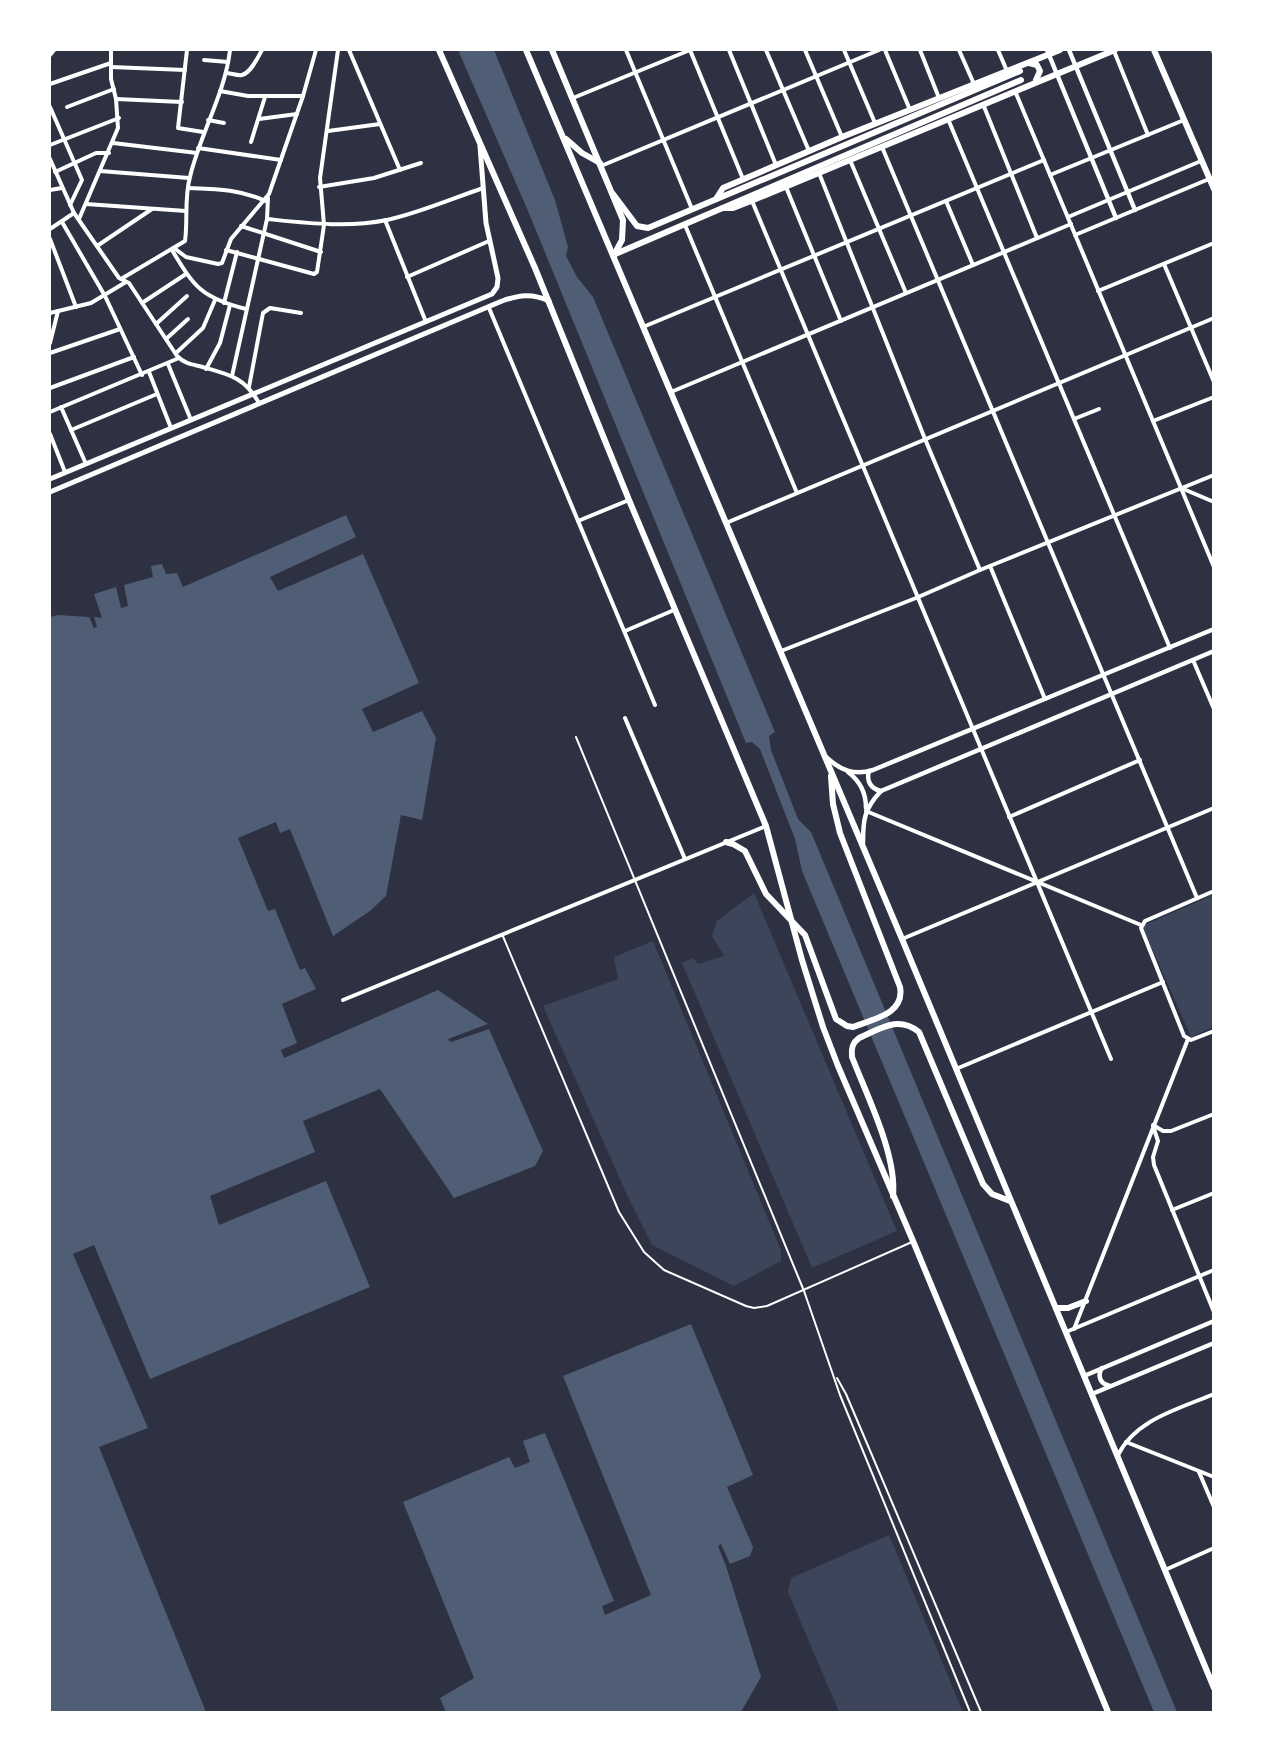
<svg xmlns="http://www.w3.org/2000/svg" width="1263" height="1762" font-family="'Public Sans',sans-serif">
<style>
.green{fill:#3c4559}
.water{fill:#4f5d75}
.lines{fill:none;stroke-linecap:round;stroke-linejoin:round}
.service{stroke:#fff;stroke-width:2}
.minor{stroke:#fff;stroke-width:4}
.tertiary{stroke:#fff;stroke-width:4.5}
.secondary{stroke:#fff;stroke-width:5}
.primary{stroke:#fff;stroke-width:6}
.trunk{stroke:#fff;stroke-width:6}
.rail{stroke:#abadb3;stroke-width:2}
</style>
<rect width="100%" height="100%" fill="#2d3142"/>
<!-- green -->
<g class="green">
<path d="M754,893L897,1231L812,1268L682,963L693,958L698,964L724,956L712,936L717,921Z"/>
<path d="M1213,895V1027L1191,1037L1142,926Z"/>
<path d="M653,941L781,1250V1261L734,1286L652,1245L627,1195L543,1006L618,979L614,957Z"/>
<path d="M889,1535L963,1712H839L788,1592L791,1578Z"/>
</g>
<!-- water -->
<g class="water">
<path d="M458,50H494L555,200L568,247L566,256L577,277L593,297L775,732L769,736L771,750L798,819L811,832L1177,1712H1154L802,871L795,839L760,749L752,742L746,743L528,211Z"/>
<path d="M346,515L356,537L270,577L278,591L363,554L419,683L362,709L373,732L422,711L436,738L422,820L401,815L386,896L370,911L333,936L290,829L280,833L276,822L238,838L268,911L275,909L300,970L305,968L316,989L282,1004L297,1043L281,1050L284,1058L438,990L488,1024L448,1039L451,1042L489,1029L543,1151L535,1166L454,1198L380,1089L303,1121L315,1152L210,1196L219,1225L326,1181L370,1287L150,1379L94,1245L73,1254L148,1428L99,1447L206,1712H50V617L58,615L89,617L94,628L97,627L94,617L102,618L94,594L116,587L121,608L128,606L124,585L153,577L151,566L162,564L166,574L177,573L183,587Z"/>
<path d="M691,1324L753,1475L727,1487L753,1547L750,1556L730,1564L721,1544L718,1546L726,1566L761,1677L741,1712H446L440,1698L474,1678L403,1502L509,1457L515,1468L530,1462L523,1441L545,1433L614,1601L602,1606L605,1615L651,1595L563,1376Z"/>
</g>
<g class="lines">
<!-- service -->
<g class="service">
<path d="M576,737L804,1291L840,1395L970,1712"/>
<path d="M502,934L619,1212L644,1252L664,1270L746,1306L754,1308L767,1306L912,1242"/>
<path d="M837,1378L846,1394L981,1712"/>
</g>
<!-- minor -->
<g class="minor">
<path d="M187,50L178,128L203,132"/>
<path d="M349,50L400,170"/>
<path d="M626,50L692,209"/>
<path d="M690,50L743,179"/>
<path d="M729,50L776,165"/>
<path d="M766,50L809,151"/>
<path d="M805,50L842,137"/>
<path d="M844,50L875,123"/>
<path d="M885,50L910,110"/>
<path d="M920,50L939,98"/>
<path d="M959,50L974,84"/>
<path d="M998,50L1007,71"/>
<path d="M1114,51L1148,135"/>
<path d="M50,55L54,50"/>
<path d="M204,60L228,62"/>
<path d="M111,67L185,70"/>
<path d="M226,73C230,73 238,76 242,75C251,73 258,57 262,50"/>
<path d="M50,84L111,63"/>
<path d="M220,91L248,96H303"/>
<path d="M1015,91L1214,567"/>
<path d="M573,98L690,50"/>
<path d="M116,99L182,102"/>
<path d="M983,104L1037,238"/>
<path d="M50,107L82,180L70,205"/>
<path d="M67,107L114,89"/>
<path d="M259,119L297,114"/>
<path d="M948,119L1170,648"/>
<path d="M208,120L224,123"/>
<path d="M328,131L380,124"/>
<path d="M251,142L265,97"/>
<path d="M113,143L197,153"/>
<path d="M50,145L119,118"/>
<path d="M882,147L1197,898"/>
<path d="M198,148L281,160"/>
<path d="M50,159L74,213L119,278L129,283L177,356C184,363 190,364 199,366C227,374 244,376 259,403"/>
<path d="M850,160L906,293"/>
<path d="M601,166L879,50"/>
<path d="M100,171L189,178"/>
<path d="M55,172L96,153H109"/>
<path d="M819,173L925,439L980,570"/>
<path d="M1050,175L1184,120"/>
<path d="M319,187L374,178L421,163"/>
<path d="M786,187L841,321"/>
<path d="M188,188C215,189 240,189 265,201"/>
<path d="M50,190L62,188"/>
<path d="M752,201L1111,1059"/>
<path d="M946,201L973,265"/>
<path d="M86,204L186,211"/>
<path d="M1068,217L1201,161"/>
<path d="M79,219L118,128L116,99L111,79V50"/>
<path d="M267,219C307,223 347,228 387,220C419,213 451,199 483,188"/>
<path d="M385,220L426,322"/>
<path d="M62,222L105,296L142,375"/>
<path d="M685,225L797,493"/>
<path d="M241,226L321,252"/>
<path d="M50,229L74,213"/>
<path d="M1075,235L1209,179"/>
<path d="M50,239L76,307"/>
<path d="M97,246L152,209"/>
<path d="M174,248L186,257L218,264L222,263L231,239L269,194L303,96L316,50"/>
<path d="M172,250C194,287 202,298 246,309"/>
<path d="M226,250L314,274L317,272L324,225L320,178L338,50"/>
<path d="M1164,264L1214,382"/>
<path d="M407,277L489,241"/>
<path d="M121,279L185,241C188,220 184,198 190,177C200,134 225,94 230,50"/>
<path d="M1098,291L1214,243"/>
<path d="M142,303L186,274"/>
<path d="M224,303L237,252"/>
<path d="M489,308L655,705"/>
<path d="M50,313L91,303L126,282"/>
<path d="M156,324L187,296"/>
<path d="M643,327L1044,160"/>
<path d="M166,339L188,319"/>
<path d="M50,343L58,311"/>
<path d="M50,353L120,329"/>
<path d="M176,353L203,328L215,300"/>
<path d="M168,364L191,420"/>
<path d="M206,369L220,343L230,305"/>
<path d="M149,372L171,428"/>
<path d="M232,376L267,219L268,198"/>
<path d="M249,387L263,313L270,308L301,313"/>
<path d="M50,388L134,357"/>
<path d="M671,392L1071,224"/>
<path d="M61,407L86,464"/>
<path d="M50,412L179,358"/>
<path d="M1074,419L1099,409"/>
<path d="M1153,421L1214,397"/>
<path d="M71,430L157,394"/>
<path d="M50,434L65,472"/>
<path d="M1181,488L1214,502"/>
<path d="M578,521L629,500"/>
<path d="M726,523L1214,318"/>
<path d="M990,566L1045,699"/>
<path d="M625,631L674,610"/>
<path d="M781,651L916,598L980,570L1214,475"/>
<path d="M1193,660L1214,709"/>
<path d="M625,718L685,859"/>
<path d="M866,811L1141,925"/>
<path d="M1009,817L1140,760"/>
<path d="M1214,891L1145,921L1141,928L1184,1036L1191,1040L1214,1031"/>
<path d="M902,939L1214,808"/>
<path d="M343,1000L766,826"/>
<path d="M956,1069L1163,982"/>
<path d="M1153,1125L1163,1131H1171L1214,1114"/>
<path d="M1153,1126L1158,1141L1153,1157L1154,1165L1214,1312"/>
<path d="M1172,1210L1214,1193"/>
<path d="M1074,1329L1188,1039"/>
<path d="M1066,1332L1214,1270"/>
<path d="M1126,1442L1214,1477"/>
<path d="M1118,1455C1136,1419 1179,1409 1214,1394"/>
<path d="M1199,1472L1214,1507"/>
<path d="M1165,1570L1214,1548"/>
</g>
<!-- tertiary -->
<g class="tertiary">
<path d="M1047,50L1116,218"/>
<path d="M1069,50L1135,210"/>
<path d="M826,757C840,770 854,776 873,770L1214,629"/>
<path d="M869,771C866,781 871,789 881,791"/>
<path d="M848,772C860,781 866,793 866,808"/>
<path d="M863,843C863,820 864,809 881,791L1214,651"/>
<path d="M1102,1368C1097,1376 1100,1384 1110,1386"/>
<path d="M1084,1376L1214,1321"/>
<path d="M1092,1394L1214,1343"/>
</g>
<!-- secondary -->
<g class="secondary">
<path d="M50,479L492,294L497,287L498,278L486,223L480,146"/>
<path d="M50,492L502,301C519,295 532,293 549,301"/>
</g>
<!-- primary -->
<g class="primary">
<path d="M552,50L623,220L622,240L614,255"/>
<path d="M1154,50L1214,189"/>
<path d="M1029,63L1037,65L1040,71L1036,80"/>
<path d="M716,199L723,188L842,137L1060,50"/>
<path d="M723,208H733L751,201L1115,50"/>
</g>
<!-- trunk -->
<g class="trunk">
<path d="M439,50L535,268L629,500L766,826L802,960L823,1027L838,1066L913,1241L1108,1712"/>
<path d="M526,50L902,939L1214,1688"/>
<path d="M566,139L582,153L600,163"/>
<path d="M613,194L637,226L648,228L1020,71"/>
<path d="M613,255L1021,80"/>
<path d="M726,842L733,844L745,851L766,894L805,935L836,1019L847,1026L853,1027C873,1019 905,1014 900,987L840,833L833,804L831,776"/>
<path d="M893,1196C897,1155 867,1096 852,1057C851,1049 852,1043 859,1038C880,1029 898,1015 919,1032L983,1184L992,1194L1010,1201"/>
<path d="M1056,1308H1068L1086,1301"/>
</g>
<!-- rail -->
<path class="rail" d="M1211,50L1214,56"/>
</g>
<!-- border -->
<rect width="1263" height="1762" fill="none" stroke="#ffffff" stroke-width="102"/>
</svg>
